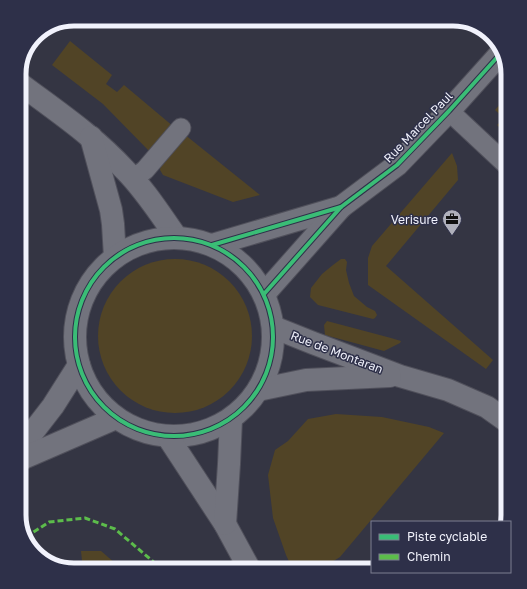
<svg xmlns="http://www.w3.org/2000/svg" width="527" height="589" font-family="'Golos Text',sans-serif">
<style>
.green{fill:#514426}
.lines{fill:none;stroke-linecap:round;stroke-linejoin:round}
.service-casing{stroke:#50505b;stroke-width:21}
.minor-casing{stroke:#50505b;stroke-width:24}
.tertiary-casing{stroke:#50505b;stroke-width:24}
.service{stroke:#72737d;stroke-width:19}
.minor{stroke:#72737d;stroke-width:22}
.tertiary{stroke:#72737d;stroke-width:22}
.quiet{stroke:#5cbc4b;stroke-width:3;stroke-dasharray:6 3;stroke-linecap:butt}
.cycleway-casing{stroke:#2e3049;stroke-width:6}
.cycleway{stroke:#3abd76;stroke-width:4}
.labels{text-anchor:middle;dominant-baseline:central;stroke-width:3;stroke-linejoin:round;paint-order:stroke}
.street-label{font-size:12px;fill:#f1f2fc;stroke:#2e3049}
.poi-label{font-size:12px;fill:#f1f2fc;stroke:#2e3049;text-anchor:end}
.rim{fill:none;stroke:#f1f2fc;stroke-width:5}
</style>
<rect width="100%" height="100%" fill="#343543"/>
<!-- green -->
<g class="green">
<path d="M70,41L112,75L106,84L117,92L124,85L174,127L151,153L103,104L52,65Z"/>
<path d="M508,95V131L506,134L497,125L504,118L495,110Z"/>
<path d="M184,134L260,195L233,202L163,175L160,170L161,162Z"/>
<path d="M452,153L457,166L458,180L386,266L493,360L486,369L368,285V258L372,246Z"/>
<path d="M341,259H345L347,262L346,270L349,283L354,296L367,307L375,311L377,315L375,318L373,319L318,305L310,297L311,288L322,274L333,265Z"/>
<circle cx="175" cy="336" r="77"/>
<path d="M327,321L391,338L401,341L400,343L384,351L325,335L324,325Z"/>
<path d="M336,414L382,417L429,427L444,433L340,557L319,570H293L286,555L273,518L268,475L275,450L288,441L308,419Z"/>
<path d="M81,551H101L123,570H83Z"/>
</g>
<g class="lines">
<!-- service casing -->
<g class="service-casing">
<g id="service">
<path d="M449,111L508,166"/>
<path d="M133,179L145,170L181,128"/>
</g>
</g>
<!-- minor casing -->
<g class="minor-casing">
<g id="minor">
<path d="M212,245L341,207"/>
<path d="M264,294L341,207L397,165L449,111L501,53"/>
</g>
</g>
<!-- tertiary casing -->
<g class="tertiary-casing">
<g id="tertiary">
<path d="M19,83C55,110 94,136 125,170C145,190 160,214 177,238"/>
<path d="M91,137L111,210L113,224L115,257"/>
<circle cx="174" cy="337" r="99"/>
<path d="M273,327L313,343L400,376L448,390L487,407L508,422"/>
<path d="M258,390L306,380L390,376"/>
<path d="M168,437L225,524L250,570"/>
<path d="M19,450L53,406L79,365"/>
<path d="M19,460L116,418"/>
<path d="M225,524L229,464L231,419"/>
</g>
</g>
<!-- service -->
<use href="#service" class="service"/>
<!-- minor -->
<use href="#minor" class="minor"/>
<!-- tertiary -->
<use href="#tertiary" class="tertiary"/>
<!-- quiet -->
<path class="quiet" d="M26,537L49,522L85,518L115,529L163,570"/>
<!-- cycleway casing -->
<g class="cycleway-casing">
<g id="cycleway">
<circle cx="174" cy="337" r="99"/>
<path d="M212,245L341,207"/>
<path d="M264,294L341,207L397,165L449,111L501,53"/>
</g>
</g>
<!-- cycleway -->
<use href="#cycleway" class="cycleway"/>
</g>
<!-- icons -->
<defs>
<g id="office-pin" transform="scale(1)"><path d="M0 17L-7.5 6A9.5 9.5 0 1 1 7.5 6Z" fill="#afb0bb" stroke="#2e3049"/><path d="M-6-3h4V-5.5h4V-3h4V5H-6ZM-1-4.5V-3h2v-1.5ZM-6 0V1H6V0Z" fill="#111"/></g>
</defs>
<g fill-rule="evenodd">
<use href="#office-pin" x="452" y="219"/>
</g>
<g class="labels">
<!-- street labels -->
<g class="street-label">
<text transform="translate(418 127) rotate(-46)">Rue Marcel Paul</text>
<text transform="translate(337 352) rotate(21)">Rue de Montaran</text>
</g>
<!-- poi labels -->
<g class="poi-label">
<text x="438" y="219">Verisure</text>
</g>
</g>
<!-- crop -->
<path d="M0 0H527V589H0ZM74 26H453A48 48 0 0 1 501 74V515A48 48 0 0 1 453 563H74A48 48 0 0 1 26 515V74A48 48 0 0 1 74 26Z" fill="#2e3049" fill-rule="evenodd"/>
<path class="rim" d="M74 26H453A48 48 0 0 1 501 74V515A48 48 0 0 1 453 563H74A48 48 0 0 1 26 515V74A48 48 0 0 1 74 26Z"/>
<!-- legend -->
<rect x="371" y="521" width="140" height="52" fill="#2e3049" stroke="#7c7e91"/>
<rect x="379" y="534" width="20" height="6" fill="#3abd76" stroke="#7c7e91"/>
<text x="407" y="541" font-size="12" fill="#f1f2fc">Piste cyclable</text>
<rect x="379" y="554" width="20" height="6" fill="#5cbc4b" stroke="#7c7e91"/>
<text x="407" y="561" font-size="12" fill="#f1f2fc">Chemin</text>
</svg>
